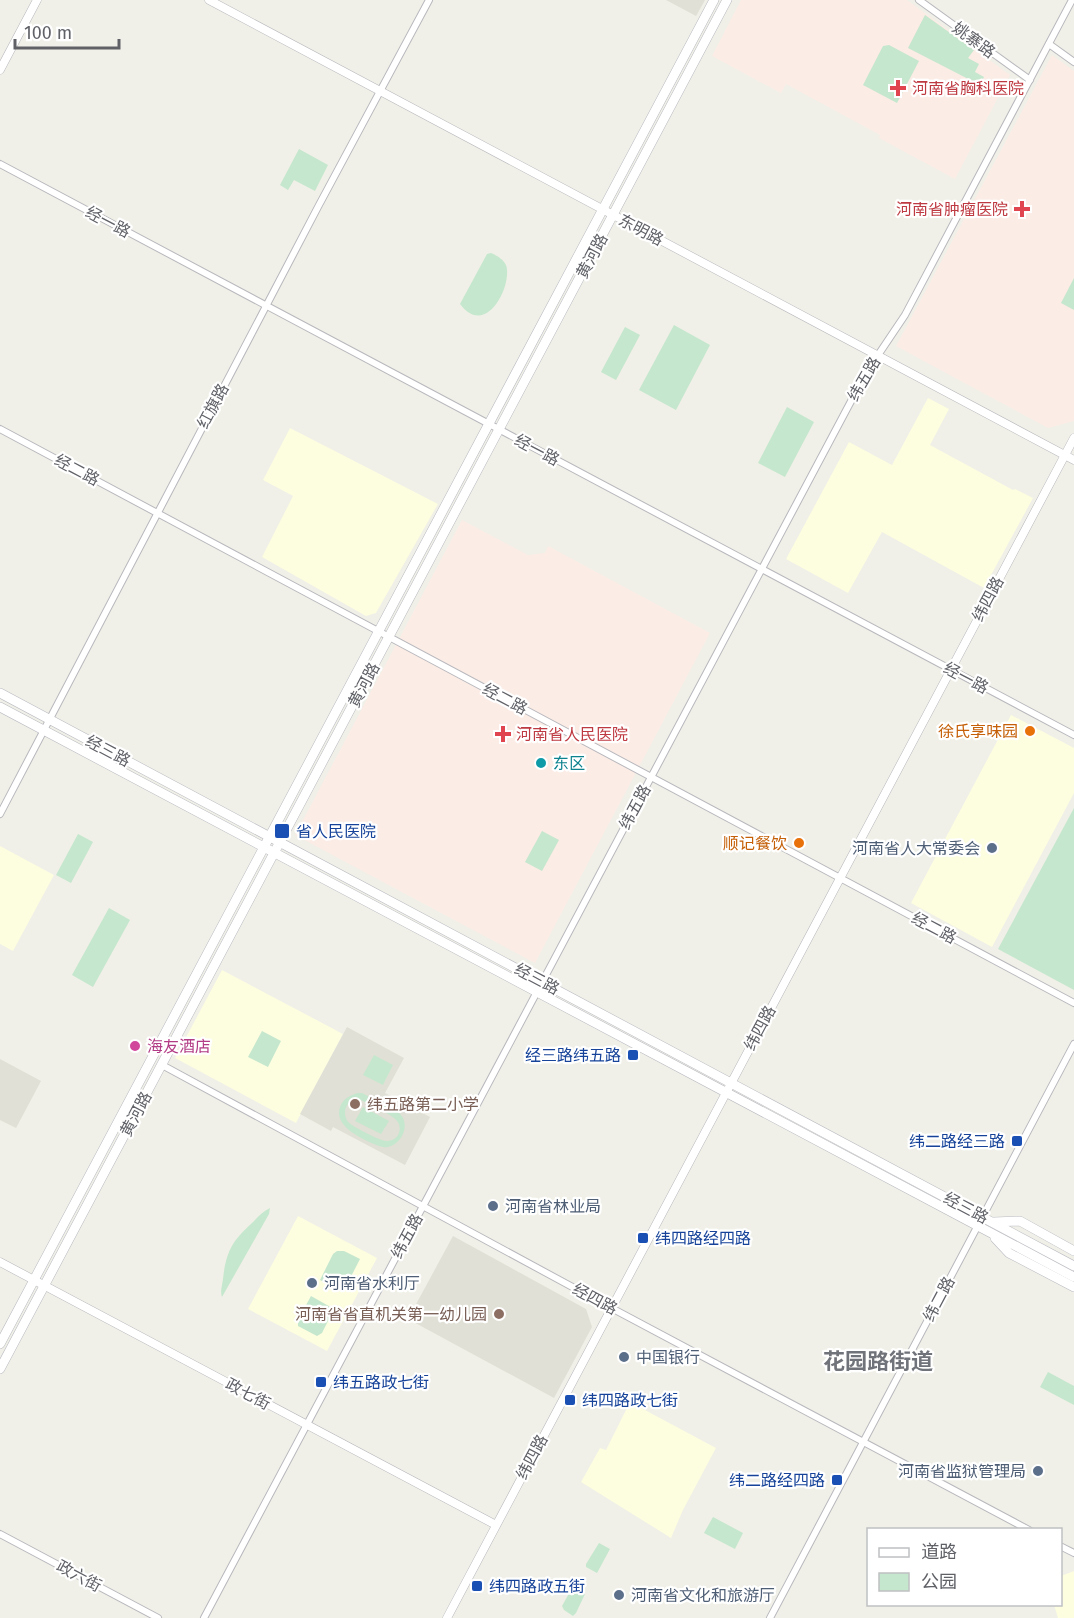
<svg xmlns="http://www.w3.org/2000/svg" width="1074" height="1618" font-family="'Fira Sans','Noto Sans SC',sans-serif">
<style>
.commercial{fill:#fdfde0}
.education{fill:#e0e0d6}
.medical{fill:#fbece6}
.green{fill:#c5e7cd;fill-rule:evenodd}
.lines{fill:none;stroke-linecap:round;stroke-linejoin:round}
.minor-casing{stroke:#b8b8bd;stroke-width:8}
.tertiary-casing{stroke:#b8b8bd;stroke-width:9}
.secondary-casing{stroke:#b9bac0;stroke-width:10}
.minor{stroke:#fff;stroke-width:6}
.tertiary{stroke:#fff;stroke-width:8}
.secondary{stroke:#fff;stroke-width:9}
.health-dot{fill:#e0444e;stroke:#fff;stroke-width:2}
.food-dot{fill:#e8710a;stroke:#fff;stroke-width:2}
.culture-dot{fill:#0f9aa8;stroke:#fff;stroke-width:2}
.transit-dot{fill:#1a4fb4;stroke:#fff;stroke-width:2}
.service-dot{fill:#5c6f8a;stroke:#fff;stroke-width:2}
.hotel-dot{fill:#d1479c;stroke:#fff;stroke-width:2}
.education-dot{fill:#8d6e63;stroke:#fff;stroke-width:2}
.labels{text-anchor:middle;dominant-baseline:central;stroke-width:4.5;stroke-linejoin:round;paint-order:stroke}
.street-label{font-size:16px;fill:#5f6167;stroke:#fff}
.health-label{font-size:16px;fill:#be3a42;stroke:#fff;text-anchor:start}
.food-label{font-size:16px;fill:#c56008;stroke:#fff;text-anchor:end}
.culture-label{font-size:16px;fill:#0d838f;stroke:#fff;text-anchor:start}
.transit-label{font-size:16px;fill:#164399;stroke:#fff;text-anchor:start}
.service-label{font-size:16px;fill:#4e5e75;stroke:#fff;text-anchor:start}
.hotel-label{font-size:16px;fill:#b23c85;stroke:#fff;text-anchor:start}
.education-label{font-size:16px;fill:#785e54;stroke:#fff;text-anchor:start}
.district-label{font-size:22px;font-weight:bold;fill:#707379;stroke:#fff}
</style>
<rect width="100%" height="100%" fill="#f0f0e8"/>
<!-- commercial -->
<g class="commercial">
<path d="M928,398L949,409L930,445L1013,490L1015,489L1033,498L984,588L882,532L848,593L786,559L849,442L892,465Z"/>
<path d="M290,428L438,504L376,613L366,616L262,557L293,496L263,480Z"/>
<path d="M1011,715L1074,748V793L992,947L911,903Z"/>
<path d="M0,846L54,875L13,951L0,944Z"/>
<path d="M222,970L343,1034L296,1123L175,1058Z"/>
<path d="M298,1216L377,1258L327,1351L248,1309Z"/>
<path d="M630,1402L716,1448L683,1510L671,1538L581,1482L600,1448L606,1450Z"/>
<path d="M1074,1571V1618H1058L1054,1605L1060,1604L1061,1576Z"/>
</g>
<!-- education -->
<g class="education">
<path d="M666,0H705L696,16Z"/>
<path d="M347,1027L404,1058L385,1093L430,1117L405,1165L333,1127L331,1131L300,1114Z"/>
<path d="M0,1059L41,1081L16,1128L0,1120Z"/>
<path d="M453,1236L586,1309L592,1327L554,1398L408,1319Z"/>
</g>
<!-- medical -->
<g class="medical">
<path d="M741,0H907L1010,75L955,179L879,138L880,135L786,84L781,93L712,56Z"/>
<path d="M1052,55L1074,71V421L1048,428L896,346Z"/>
<path d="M462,520L528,555L545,553L548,546L710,633L535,963L295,835Z"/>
</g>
<!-- green -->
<g class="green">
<path d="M925,15L974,50L968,58L979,64L975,72L984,77L980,85L908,48Z"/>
<path d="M889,45L919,61L897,103L863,85L883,46Z"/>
<path d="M299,149L328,165L315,191L294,180L288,190L280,185Z"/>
<path d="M491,253C496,255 503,259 506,265C513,285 486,339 460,304L487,254Z"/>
<path d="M1074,278V310L1061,303Z"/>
<path d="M674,325L710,345L676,410L639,390Z"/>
<path d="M625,327L640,335L616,380L601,372Z"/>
<path d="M787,407L814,422L785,477L758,463Z"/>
<path d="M1074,808V990L998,949Z"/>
<path d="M542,831L559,840L542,871L525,862Z"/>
<path d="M78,834L93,842L71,883L56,875Z"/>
<path d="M109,908L130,920L93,987L72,975Z"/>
<path d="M262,1031L281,1041L268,1067L248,1057Z"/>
<path d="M374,1055L393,1065L383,1085L363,1075Z"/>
<path d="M358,1093H362C373,1099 390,1105 399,1113C414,1126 397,1153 379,1146C364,1140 333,1127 340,1107C343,1099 350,1095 358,1093ZM356,1100H361C371,1106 385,1111 394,1118C405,1126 399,1142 386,1141C380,1141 352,1126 348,1122C346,1119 345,1116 345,1113C345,1105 349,1102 356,1100Z"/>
<path d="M363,1107L389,1121L381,1134L355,1121Z"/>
<path d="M270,1208L269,1214L222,1297C220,1292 222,1286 223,1279C226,1252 232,1241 252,1223C258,1217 263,1211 270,1208Z"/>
<path d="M337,1251H344L360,1259L343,1292L320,1280L333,1254Z"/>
<path d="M311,1296L334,1309L322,1333L317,1336L298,1326V1320Z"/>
<path d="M1048,1372L1074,1386V1405L1040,1387Z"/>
<path d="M713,1517L743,1533L735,1549L704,1533Z"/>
<path d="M599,1543L610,1549L597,1573L586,1567V1564Z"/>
<path d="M572,1588L585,1594L576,1613L573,1616L564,1610L562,1606Z"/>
</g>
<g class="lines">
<!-- minor casing -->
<g class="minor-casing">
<g id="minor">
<path d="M919,0L1030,80"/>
<path d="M1049,44L1074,62"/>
<path d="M0,164L1074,735"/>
<path d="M0,429L1074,1003"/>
<path d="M0,814L319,205L429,0"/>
<path d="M162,1065L602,1303L1029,1530"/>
<path d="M0,1534L158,1618"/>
<path d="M1060,1546L1074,1553"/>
<path d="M204,1618L866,373L905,315L1072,0"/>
<path d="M770,1618L1074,1044"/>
</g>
</g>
<!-- tertiary casing -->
<g class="tertiary-casing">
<g id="tertiary">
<path d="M209,0L1074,460"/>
<path d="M0,70L37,0"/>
<path d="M0,1262L496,1525"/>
<path d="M447,1618L1074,438"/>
</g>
</g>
<!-- secondary casing -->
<g class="secondary-casing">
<g id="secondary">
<path d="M0,693L1074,1266"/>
<path d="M0,707L1074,1277"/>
<path d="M994,1222L1020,1221L1074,1251"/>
<path d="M995,1238L1009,1253L1074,1287"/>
<path d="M0,1344L714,0"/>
<path d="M0,1369L727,0"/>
</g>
</g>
<!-- minor -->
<use href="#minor" class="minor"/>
<!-- tertiary -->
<use href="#tertiary" class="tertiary"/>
<!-- secondary -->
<use href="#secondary" class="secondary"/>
</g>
<!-- markers -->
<g class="health-dot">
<path d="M895 79h6v6h6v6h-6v6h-6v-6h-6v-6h6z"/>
<path d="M1019 200h6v6h6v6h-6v6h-6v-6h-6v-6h6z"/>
<path d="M500 725h6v6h6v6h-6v6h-6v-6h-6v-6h6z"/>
</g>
<g class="food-dot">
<circle cx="1030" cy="731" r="6"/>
<circle cx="799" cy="843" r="6"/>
</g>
<circle class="culture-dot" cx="541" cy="763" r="6"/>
<g class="transit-dot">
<rect x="274" y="823" width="16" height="16" rx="3"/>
<rect x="627" y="1049" width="12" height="12" rx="3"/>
<rect x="1011" y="1135" width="12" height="12" rx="3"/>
<rect x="637" y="1232" width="12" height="12" rx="3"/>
<rect x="315" y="1376" width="12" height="12" rx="3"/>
<rect x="564" y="1394" width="12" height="12" rx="3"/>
<rect x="831" y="1474" width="12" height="12" rx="3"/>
<rect x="471" y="1580" width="12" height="12" rx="3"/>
</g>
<g class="service-dot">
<circle cx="992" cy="848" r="6"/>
<circle cx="493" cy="1206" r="6"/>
<circle cx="312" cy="1283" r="6"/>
<circle cx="624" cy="1357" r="6"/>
<circle cx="1038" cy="1471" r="6"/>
<circle cx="619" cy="1595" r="6"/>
</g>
<circle class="hotel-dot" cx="135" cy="1046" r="6"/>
<g class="education-dot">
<circle cx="355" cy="1104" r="6"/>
<circle cx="499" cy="1314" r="6"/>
</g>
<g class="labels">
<!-- street labels -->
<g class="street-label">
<text transform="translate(974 40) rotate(36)">姚寨路</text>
<text transform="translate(108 222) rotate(28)">经一路</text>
<text transform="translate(641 230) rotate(28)">东明路</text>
<text transform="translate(592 256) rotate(-62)">黄河路</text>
<text transform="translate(864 379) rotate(-60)">纬五路</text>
<text transform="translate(213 406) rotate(-62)">红旗路</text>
<text transform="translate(537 450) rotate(28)">经一路</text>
<text transform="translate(77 470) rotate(28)">经二路</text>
<text transform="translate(988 599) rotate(-62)">纬四路</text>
<text transform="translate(966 678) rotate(28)">经一路</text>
<text transform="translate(364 685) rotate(-62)">黄河路</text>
<text transform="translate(505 699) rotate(28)">经二路</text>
<text transform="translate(108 751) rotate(28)">经三路</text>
<text transform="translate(635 807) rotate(-62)">纬五路</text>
<text transform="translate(934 928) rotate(28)">经二路</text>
<text transform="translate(537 979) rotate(28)">经三路</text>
<text transform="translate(760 1028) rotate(-62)">纬四路</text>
<text transform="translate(136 1114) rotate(-62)">黄河路</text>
<text transform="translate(966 1208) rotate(28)">经三路</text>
<text transform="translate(407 1236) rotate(-62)">纬五路</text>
<text transform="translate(595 1299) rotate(28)">经四路</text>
<text transform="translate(939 1299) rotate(-62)">纬二路</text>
<text transform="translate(248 1394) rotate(28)">政七街</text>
<text transform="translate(532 1457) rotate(-62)">纬四路</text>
<text transform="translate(79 1576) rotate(28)">政六街</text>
</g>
<!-- health labels -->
<g class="health-label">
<text x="912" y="88">河南省胸科医院</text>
<text x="1008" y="209" text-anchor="end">河南省肿瘤医院</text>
<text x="516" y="734">河南省人民医院</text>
</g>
<!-- food labels -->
<g class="food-label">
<text x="1018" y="731">徐氏享味园</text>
<text x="787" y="843">顺记餐饮</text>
</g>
<!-- culture labels -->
<g class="culture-label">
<text x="553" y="763">东区</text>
</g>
<!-- transit labels -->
<g class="transit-label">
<text x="296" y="831">省人民医院</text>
<text x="621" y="1055" text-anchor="end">经三路纬五路</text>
<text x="1005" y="1141" text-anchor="end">纬二路经三路</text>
<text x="655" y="1238">纬四路经四路</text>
<text x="333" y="1382">纬五路政七街</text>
<text x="582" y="1400">纬四路政七街</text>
<text x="825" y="1480" text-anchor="end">纬二路经四路</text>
<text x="489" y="1586">纬四路政五街</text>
</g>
<!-- service labels -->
<g class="service-label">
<text x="980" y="848" text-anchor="end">河南省人大常委会</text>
<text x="505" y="1206">河南省林业局</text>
<text x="324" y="1283">河南省水利厅</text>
<text x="636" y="1357">中国银行</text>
<text x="1026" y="1471" text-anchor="end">河南省监狱管理局</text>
<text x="631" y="1595">河南省文化和旅游厅</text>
</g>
<!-- hotel labels -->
<g class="hotel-label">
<text x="147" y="1046">海友酒店</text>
</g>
<!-- education labels -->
<g class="education-label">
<text x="367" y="1104">纬五路第二小学</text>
<text x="487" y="1314" text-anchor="end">河南省省直机关第一幼儿园</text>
</g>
<!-- district labels -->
<g class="district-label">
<text x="878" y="1361">花园路街道</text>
</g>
</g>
<!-- legend -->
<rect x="867" y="1528" width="195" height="78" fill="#ffffff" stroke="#bfc0c2" stroke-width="1.5"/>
<rect x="879" y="1548" width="30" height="9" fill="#ffffff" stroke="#bfc0c2" stroke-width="1.5"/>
<text x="921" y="1558" font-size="18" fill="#5f6167">道路</text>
<rect x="879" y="1573" width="30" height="18" fill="#c5e7cd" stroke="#bfc0c2" stroke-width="1.5"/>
<text x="921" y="1588" font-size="18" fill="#5f6167">公园</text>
<!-- scale -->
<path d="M15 39v9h104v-9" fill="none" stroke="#5f6167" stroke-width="3"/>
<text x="24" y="39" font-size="18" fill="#5f6167" stroke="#ffffff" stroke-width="4.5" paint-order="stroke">100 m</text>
</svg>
